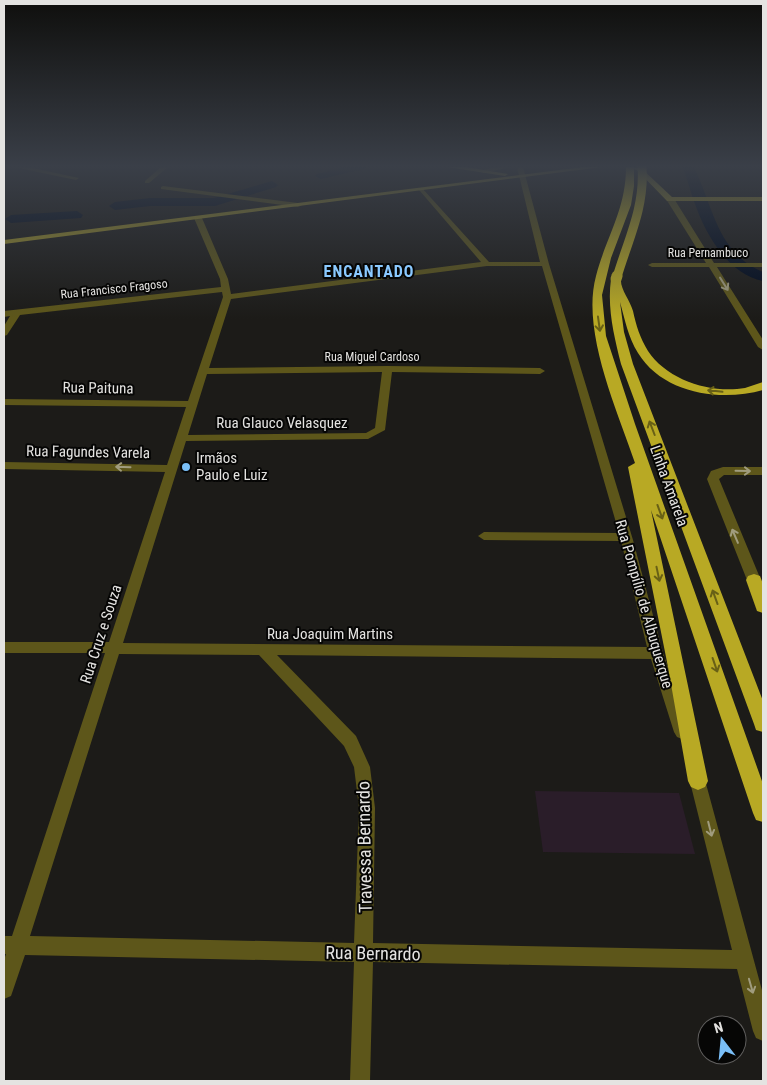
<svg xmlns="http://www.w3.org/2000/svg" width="767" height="1085" font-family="'Roboto Condensed',sans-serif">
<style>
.commercial{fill:#2a1d29}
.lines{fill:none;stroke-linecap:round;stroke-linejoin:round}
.river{fill:#000b1e;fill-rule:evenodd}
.minor{fill:#5d561a;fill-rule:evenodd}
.major{fill:#9e922a;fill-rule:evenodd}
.highway{fill:#b8a924;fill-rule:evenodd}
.highway-bridge-far1{stroke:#b8a924;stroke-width:9}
.highway-bridge{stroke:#b8a924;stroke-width:11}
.oneway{stroke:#a09c7e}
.oneway2{stroke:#686016}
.poi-dot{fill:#7abff8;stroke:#060605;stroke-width:2}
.labels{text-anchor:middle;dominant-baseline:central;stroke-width:4;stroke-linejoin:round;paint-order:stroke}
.far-street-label{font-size:12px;fill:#e4e3e1;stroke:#060605}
.street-label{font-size:15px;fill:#e4e3e1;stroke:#060605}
.poi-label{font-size:15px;fill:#e4e3e1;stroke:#060605;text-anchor:start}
.far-district-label{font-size:16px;font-weight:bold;letter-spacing:1px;fill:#8ac9ff;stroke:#060605}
.near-street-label{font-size:18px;fill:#e4e3e1;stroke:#060605}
</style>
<rect width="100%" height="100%" fill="#1c1b18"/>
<!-- commercial -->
<path class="commercial" d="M535,791L679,793L695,854L543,852Z"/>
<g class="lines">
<!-- river -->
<g class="river">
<path d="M345,167H366L364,169L321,179L315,176L317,174Z"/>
<path d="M682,167H694C713,206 717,253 763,272V281C728,274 706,235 695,204C690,191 688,179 682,167Z"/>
<path d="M272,181L278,185L276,187L215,206H150L115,210L109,206L115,202L150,198H214Z"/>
<path d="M77,211L83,215L81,218L11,223L5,219L11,215Z"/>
</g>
<!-- minor -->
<g class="minor">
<path d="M14,167H28L79,178L76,180Z"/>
<path d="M161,167H168L149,183H145V181Z"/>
<path d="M495,167H511L483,173L480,171Z"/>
<path d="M517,167H523L549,264L633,540L663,653L690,732L687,737L682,739L677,737L674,732L651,659L277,655L356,736L370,767L375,808L373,943L732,950L688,774L690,769L696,767L702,769L763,994V1041L756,1038L753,1031L737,969L373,962L370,1081H350L354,962L25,955L11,996L4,999V960L6,954H4V936H12L105,653H4V642H109L165,472L4,469V462L167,465L186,407L4,405V399L188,401L223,297L222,292L20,315L7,335L4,336V326L10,316L4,317V311L221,287L220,279L194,218L198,216L202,218L228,279L231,294L481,262L420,191L419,190L422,188L489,262H540ZM487,266H542L619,533L484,532L478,536L484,540L621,541L647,647L123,643L186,441L368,439L385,430L392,372L540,374L545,371L540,368L387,366L209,368L231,299ZM382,372L375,428L366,433L188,435L207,374ZM119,654L259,655L344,746L354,767L359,808L354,943L30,936Z"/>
<path d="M163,186L298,203L302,205L298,207L161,189V187Z"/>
<path d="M667,197H673L714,263H763V267H717L763,340V350L758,347L709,267H652L648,265L652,263H706L666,199Z"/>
<path d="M723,467H763V475H724L719,479L763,585V602L758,601L747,580L707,479L711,471Z"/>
</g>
<!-- major -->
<g class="major">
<path d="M447,167H466L508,174L505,176Z"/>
<path d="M583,167H602L4,244V240Z"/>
<path d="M628,167L641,168L672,197H763V201H667L637,170Z"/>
</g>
<!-- highway -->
<g class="highway">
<path d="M626,167H634V186L631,205L611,258L602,295L606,336L635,424L763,784V822L756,820L753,813L651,510L708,781L705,787L698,790L691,787L688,781L668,667L628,467L635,463C617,410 581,331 596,276C606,237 626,210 626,167Z"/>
<path d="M616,276L621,279C620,289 630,300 633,311C636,325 640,338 648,351C667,380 711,394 745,388C751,386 757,384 763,382V390C721,402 663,394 638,353C628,337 625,320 620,302L624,332L633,364L763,701V732L756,730L754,724L621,364C614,336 607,308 611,279Z"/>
<path d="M754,574L760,576L763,584V613L757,611L746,580L748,576Z"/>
</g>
<!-- highway-bridge-far1 -->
<path class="highway-bridge-far1" d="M617,277C628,240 645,207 642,167"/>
<!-- highway-bridge -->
<path class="highway-bridge" d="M616,279L617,276"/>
</g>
<!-- one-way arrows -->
<defs><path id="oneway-shaft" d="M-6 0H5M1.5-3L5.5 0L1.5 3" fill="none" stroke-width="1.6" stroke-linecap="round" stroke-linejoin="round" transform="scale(1.25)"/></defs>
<g class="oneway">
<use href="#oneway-shaft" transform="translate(724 284) rotate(58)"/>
<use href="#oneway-shaft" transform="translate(123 467) rotate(-178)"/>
<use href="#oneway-shaft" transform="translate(743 471) rotate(1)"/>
<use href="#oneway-shaft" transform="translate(735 536) rotate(-113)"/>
<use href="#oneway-shaft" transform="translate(710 829) rotate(76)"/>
<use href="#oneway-shaft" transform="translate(751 986) rotate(74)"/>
</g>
<g class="oneway2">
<use href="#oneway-shaft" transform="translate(599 324) rotate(82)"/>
<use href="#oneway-shaft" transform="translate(715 391) rotate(-174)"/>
<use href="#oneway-shaft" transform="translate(652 428) rotate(-111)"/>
<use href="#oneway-shaft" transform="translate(660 512) rotate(70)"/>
<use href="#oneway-shaft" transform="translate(658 574) rotate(78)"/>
<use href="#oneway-shaft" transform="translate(715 597) rotate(-110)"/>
<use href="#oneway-shaft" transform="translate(715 665) rotate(71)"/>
</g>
<!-- sky -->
<linearGradient id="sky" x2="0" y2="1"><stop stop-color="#0f0f0d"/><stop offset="0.52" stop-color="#3a3f48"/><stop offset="1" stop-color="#3a3f48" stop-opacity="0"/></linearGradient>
<rect width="767" height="319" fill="url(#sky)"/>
<!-- markers -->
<circle class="poi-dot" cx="186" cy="467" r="5"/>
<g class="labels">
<!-- far-street labels -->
<g class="far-street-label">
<text x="708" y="253">Rua Pernambuco</text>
<text transform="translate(114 289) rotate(-6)">Rua Francisco Fragoso</text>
<text x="372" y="357">Rua Miguel Cardoso</text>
</g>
<!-- street labels -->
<g class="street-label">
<text transform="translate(98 388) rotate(1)">Rua Paituna</text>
<text x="282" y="423">Rua Glauco Velasquez</text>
<text transform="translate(88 452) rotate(1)">Rua Fagundes Varela</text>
<text transform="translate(669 486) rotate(70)">Linha Amarela</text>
<text transform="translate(644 604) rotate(74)">Rua Pompílio de Albuquerque</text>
<text transform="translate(101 634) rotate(-72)">Rua Cruz e Souza</text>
<text x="330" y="634">Rua Joaquim Martins</text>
</g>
<!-- poi labels -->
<g class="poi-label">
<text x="196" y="458">Irmãos<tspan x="196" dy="17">Paulo e Luiz</tspan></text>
</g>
<!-- far-district labels -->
<g class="far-district-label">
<text x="369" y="271">ENCANTADO</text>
</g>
<!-- near-street labels -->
<g class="near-street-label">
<text transform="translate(364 847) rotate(-91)">Travessa Bernardo</text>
<text transform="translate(373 953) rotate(1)">Rua Bernardo</text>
</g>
</g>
<!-- border -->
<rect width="767" height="1085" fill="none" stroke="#e4e3e1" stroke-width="10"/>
<!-- north arrow -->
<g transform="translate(722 1040) rotate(344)"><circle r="24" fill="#060605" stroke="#5f5e5d"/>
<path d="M0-4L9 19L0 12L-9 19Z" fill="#7abff8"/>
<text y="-8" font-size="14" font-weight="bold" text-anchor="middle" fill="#e4e3e1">N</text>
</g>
</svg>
